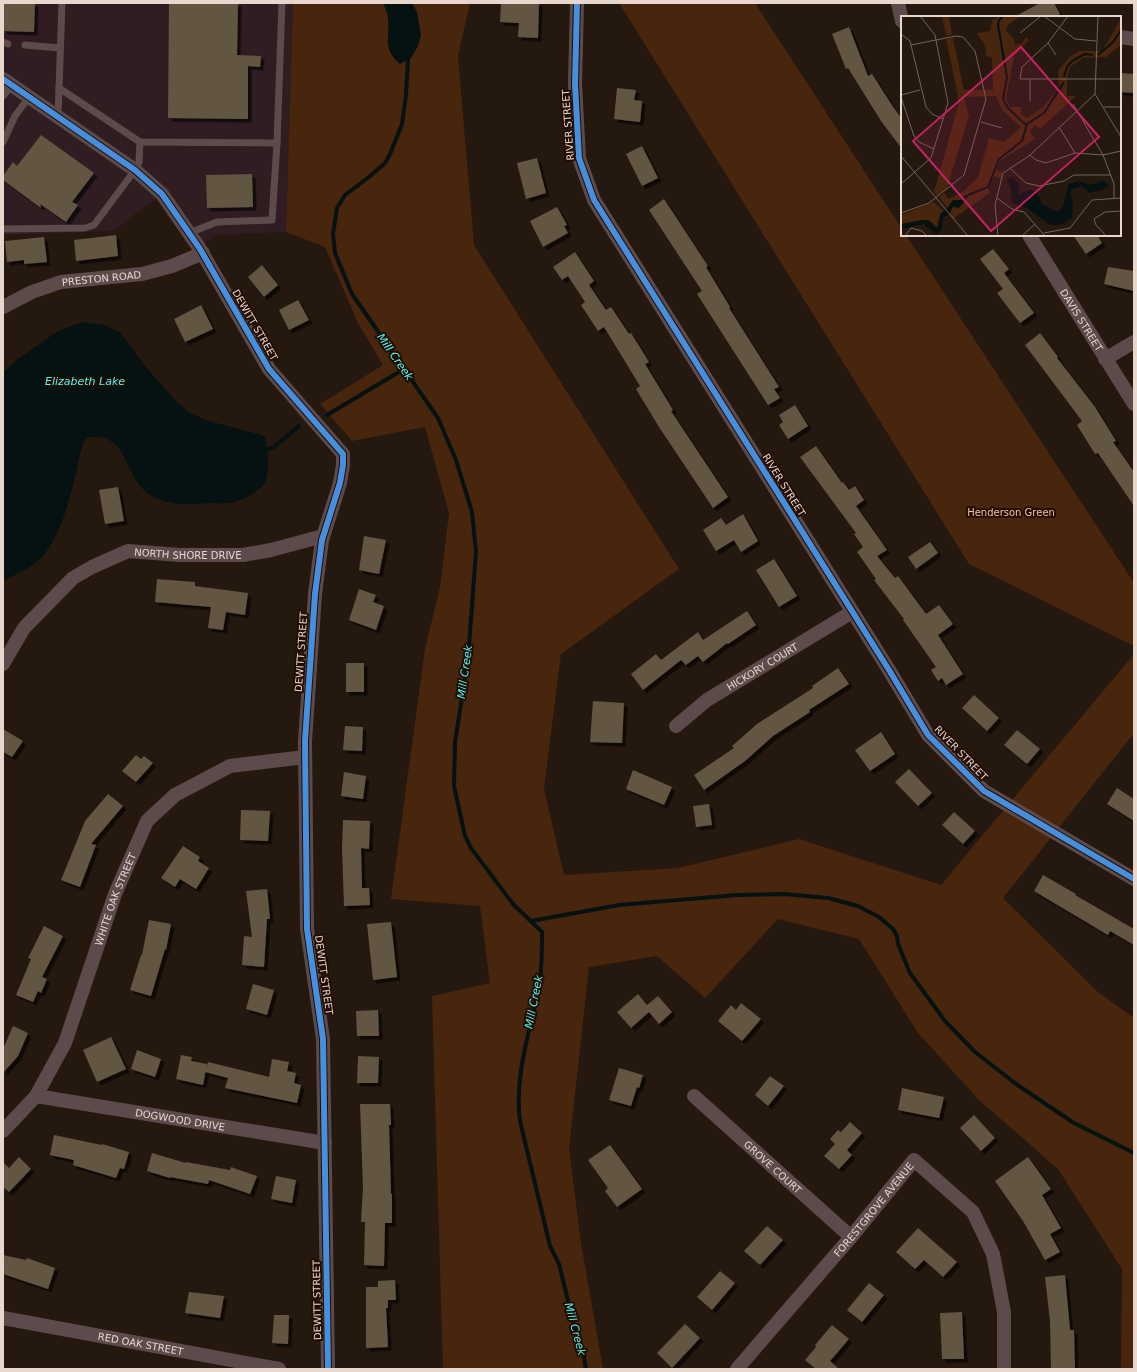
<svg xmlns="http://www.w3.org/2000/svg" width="1137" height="1372" font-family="'DejaVu Sans',sans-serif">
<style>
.commercial{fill:#2f1d21}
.green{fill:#48250d}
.water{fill:#061111}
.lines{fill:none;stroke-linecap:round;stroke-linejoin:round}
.stream{stroke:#061111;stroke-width:4}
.building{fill:#625442;filter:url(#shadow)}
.lane{stroke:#5d4b4c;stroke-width:7}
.street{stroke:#5d4b4c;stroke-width:14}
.cycleway-casing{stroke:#230d01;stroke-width:8}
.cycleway{stroke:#468fdf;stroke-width:6}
.labels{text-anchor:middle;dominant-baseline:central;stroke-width:4;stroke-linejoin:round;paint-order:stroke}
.street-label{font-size:10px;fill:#e7d7cd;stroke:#230d01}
.park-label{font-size:10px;fill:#fac09d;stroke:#230d01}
.water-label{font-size:11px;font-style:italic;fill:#4cf9fb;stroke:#230d01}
.inset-river{fill:none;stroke:#061111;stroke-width:2}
.inset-road{fill:none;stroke:#73645b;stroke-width:1}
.view{fill:#c42261;fill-opacity:0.15;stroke:#c42261;stroke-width:2}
.inset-edge{fill:none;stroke:#e7d7cd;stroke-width:2}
</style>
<defs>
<filter id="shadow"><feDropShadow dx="3.5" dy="3.5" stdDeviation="0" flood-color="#0009"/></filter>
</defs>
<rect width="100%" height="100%" fill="#25180f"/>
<!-- commercial -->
<path class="commercial" d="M3,3H293L286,232L215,235L200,249L162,194L113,231L3,235Z"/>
<!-- green -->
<g class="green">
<path d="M293,3H470L458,56L474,245L679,569L561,654L544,789L564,875L678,868L799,839L941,885L1134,654V733L1003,898L1098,992L1134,1018V1369H1121L1122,1269L1058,1169L978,1099L918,1033L859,939L778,919L705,998L657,956L589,967L569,1149L581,1243L603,1369H443L432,996L490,983L480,906L391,899L425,649L440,587L449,513L425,427L352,441L320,404L383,365L358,323L325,247L286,232Z"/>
<path d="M619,3H755L902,229V235H906L1134,583V646L969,564Z"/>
</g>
<!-- water -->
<g class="water">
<path d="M383,3H412L417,12L421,35L418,46L411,58L400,64C382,49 390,37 388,19C388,13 385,8 383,3Z"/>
<path d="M83,322L104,325L120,332L145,366L175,400L187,411L205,420L265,436C267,449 271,472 264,484C258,493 241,501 230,503C224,504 218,503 212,503C195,504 177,506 161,500C152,497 144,492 139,484C125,467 123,435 94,437C86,437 84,439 82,447C73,482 64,542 34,564C26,570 16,574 7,579L3,580V373L18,359L58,331Z"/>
</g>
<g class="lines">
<!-- stream -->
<g class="stream">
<path d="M405,58L408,60L406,95L402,124L390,154L385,163L369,177L345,195L337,208L333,234L335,253L352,294L438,418L456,460L472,512L476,552L468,659L455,742L454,786L465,836L471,848L513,904L542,932C542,950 542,970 539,987C530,1030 514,1077 520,1121L550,1246L559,1264L576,1334L582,1347L586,1369"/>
<path d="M327,415L404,369"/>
<path d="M264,449L267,450L274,447L299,426"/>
<path d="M531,921L619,905L737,895L784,894L828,898L858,906L879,917L893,929L897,936L898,944L910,973L945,1021L975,1052L1016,1084L1074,1123L1134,1153"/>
</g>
</g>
<!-- building -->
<g class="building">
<path d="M3,3H35L34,32L3,31Z"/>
<path d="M169,3H238L237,55L261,56L260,67L248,66V119L168,118Z"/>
<path d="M501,3H539L538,38L518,37L519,23L500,22Z"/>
<path d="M1040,3H1054L1060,14L1054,17H1014Z"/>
<path d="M849,27L868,76L872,74L893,107L902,119V149L881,121L848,68L846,69L832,34Z"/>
<path d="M1120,73L1134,74V93L1120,92Z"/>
<path d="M617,88L636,90L634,100L642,101L640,122L614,119Z"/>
<path d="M41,135L94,173L72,202L78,205L66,222L40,204L41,208L3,180V176L13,162L17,166Z"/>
<path d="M642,146L658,178L642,186L626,154Z"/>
<path d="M537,158L546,193L526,199L517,163Z"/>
<path d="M252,174L253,207L207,208L206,175Z"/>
<path d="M664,199L708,266L706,267L730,307L729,308L779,387L774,389L780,398L768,405L697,294L702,291L649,210Z"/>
<path d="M557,207L567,225L564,226L568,233L543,247L530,221Z"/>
<path d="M116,235L118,256L76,261L74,240Z"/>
<path d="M1073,235H1097L1102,243L1086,254Z"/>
<path d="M44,237L47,262L24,264V260L7,262L5,241Z"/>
<path d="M993,249L1009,269L1004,273L1034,313L1020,323L997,293L1003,289L980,259Z"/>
<path d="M575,252L594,281L589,285L606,310L611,307L629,334L631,333L649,362L645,364L673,410L671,411L728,497L713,508L659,427L636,389L640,386L604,327L598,331L581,305L585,302L568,276L562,280L553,267Z"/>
<path d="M262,265L278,285L264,297L248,277Z"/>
<path d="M1108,267L1134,271V291L1104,284Z"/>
<path d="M298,300L309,320L289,330L279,310Z"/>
<path d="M201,305L213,329L185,342L174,319Z"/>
<path d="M1040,333L1058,357L1057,358L1095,407L1116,441L1113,442L1134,472V506L1098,453L1095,454L1077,425L1082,421L1025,345Z"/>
<path d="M795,405L808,426L788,439L779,425L783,422L779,415Z"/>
<path d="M816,446L842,483L843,482L849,490L855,486L864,500L856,506L887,550L877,556L895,578L898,576L926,614L939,605L953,624L938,635L963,674L946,685L942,678L938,681L931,670L936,667L903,620L904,619L874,580L876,579L857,552L863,547L854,534L856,533L800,457Z"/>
<path d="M118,487L124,521L105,524L99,490Z"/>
<path d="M743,514L758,541L741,552L734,540L716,551L703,530L721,518L726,525Z"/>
<path d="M364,536L386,540L379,574L359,570Z"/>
<path d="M930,542L938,553L916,569L908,557Z"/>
<path d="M774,559L797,596L779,607L756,570Z"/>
<path d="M157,579L195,582V586L248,593L245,615L226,612L223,630L208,628L211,607L155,602Z"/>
<path d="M359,589L376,595L373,602L384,606L376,630L349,620Z"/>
<path d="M747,611L756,625L728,644L727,643L703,662L698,656L686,665L681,660L643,690L631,674L656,654L661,660L698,632L703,640Z"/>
<rect x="346" y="663" width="18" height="29"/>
<path d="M838,668L849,684L809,710L810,712L773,736L745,761L704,790L694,775L734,748L732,746L757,724L813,688L812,686Z"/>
<path d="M974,695L999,718L987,731L962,708Z"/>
<path d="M593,701L624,703L622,743L590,742Z"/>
<path d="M345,726L363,727L362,751L343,750Z"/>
<path d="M3,729L23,741L12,757L3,752Z"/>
<path d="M1017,730L1040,749L1027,764L1004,745Z"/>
<path d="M881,732L895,754L870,771L855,750Z"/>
<path d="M136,755L141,759L144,756L153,763L136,782L122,771Z"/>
<path d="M909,769L932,793L918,806L895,782Z"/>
<path d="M633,770L672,787L664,805L626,789Z"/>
<path d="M344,772L366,776L363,799L341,796Z"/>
<path d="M1117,788L1134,799V821L1107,804Z"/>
<path d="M108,794L123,806L91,844L96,845L80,887L61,880L85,821Z"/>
<path d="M709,804L712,825L696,827L693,806Z"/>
<path d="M241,810L270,811L268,841L240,840Z"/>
<path d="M954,812L975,831L963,844L942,825Z"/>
<path d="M343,820L370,821L369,849L361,848L362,888H369L370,905L344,906L342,848Z"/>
<path d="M183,846L200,857L198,861L209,868L196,889L180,879L175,887L161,878Z"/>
<path d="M1043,875L1076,894L1075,895L1134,929V945L1110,931L1108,935L1034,891Z"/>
<path d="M267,889L270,919H267L264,967L242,965L244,936L252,937L246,891Z"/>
<path d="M149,920L171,924L166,950L165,949L151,996L130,990L141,955H142Z"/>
<path d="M391,922L397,977L373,980L367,924Z"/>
<path d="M44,926L63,936L42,977L47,979L41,993L38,991L33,1002L16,995L31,959L28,958Z"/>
<path d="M253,984L274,990L267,1015L246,1009Z"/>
<path d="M638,994L647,1005L658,996L672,1012L659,1024L649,1012L631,1028L617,1012Z"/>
<path d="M741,1003L761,1019L742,1041L718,1021L731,1005L736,1010Z"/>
<path d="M378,1010L379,1036H357L356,1011Z"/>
<path d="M13,1026L28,1033L18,1056L3,1073V1049Z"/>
<path d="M111,1037L126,1069L97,1082L83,1050Z"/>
<path d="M137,1050L161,1059L155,1077L131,1069Z"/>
<path d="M181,1055L192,1057L191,1061L207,1064L203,1085L176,1079Z"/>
<path d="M358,1056L379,1057L378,1083H357Z"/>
<path d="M272,1059L289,1062L287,1071L296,1073L294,1083L301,1085L297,1103L225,1088L228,1078L205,1072L208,1062L269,1077Z"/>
<path d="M619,1068L643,1075L639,1088L637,1087L631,1106L609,1100Z"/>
<path d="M770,1076L784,1086L768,1106L755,1095Z"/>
<path d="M902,1088L944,1097L939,1118L898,1110Z"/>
<path d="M360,1104H390L391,1125H389L391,1194H392V1223H385L384,1266L364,1265L365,1222H361L363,1188Z"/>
<path d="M974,1115L995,1138L981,1151L960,1128Z"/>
<path d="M850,1122L862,1133L847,1150L852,1155L839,1169L824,1156L835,1144L830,1139L838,1130L841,1132Z"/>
<path d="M54,1135L102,1145V1144L129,1152L124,1169L120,1168L116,1178L73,1165L74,1160L50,1155Z"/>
<path d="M610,1145L642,1189L617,1207L605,1191L608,1188L588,1160Z"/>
<path d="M152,1153L186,1163V1162L230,1170L231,1167L257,1176L250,1194L209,1180L208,1184L170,1177V1178L147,1171Z"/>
<path d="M19,1157L31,1169L9,1192L3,1187V1162L9,1168Z"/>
<path d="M1028,1157L1051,1189L1042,1195L1061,1228L1050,1234L1060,1252L1045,1260L1023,1221L995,1181Z"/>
<path d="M276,1176L296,1180L292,1203L271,1199Z"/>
<path d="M767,1226L783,1240L760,1265L744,1251Z"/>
<path d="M918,1228L957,1262L943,1277L924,1260L915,1269L896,1252Z"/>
<path d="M3,1255L26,1260L27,1258L55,1268L48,1289L3,1274Z"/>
<path d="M720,1271L735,1283L712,1310L697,1297Z"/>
<path d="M1065,1275L1070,1330H1074L1075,1369H1051L1050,1321L1045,1277Z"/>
<path d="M395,1280L396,1300H388V1308H386L388,1347L366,1348V1287H378V1281Z"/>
<path d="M869,1283L884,1295L862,1322L847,1310Z"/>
<path d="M189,1292L224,1296L220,1318L185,1313Z"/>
<path d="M962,1312L964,1359H942L940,1313Z"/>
<path d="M274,1315H289L288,1344L272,1343Z"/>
<path d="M685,1324L700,1338L672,1368L657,1353Z"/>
<path d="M832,1325L849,1339L830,1361L839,1369H816L805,1360L816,1347L815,1345Z"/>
</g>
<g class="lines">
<!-- lane -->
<g class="lane">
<path d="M3,42L8,44"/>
<path d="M25,45L60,48"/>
<path d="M59,88L140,142L277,143L282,3"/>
<path d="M3,96L12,85"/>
<path d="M58,117L62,3"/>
<path d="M3,142L15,116L29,97"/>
<path d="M3,229L85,228L94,225L135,170L139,162L140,142"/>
<path d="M189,233L217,222L272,220L277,143"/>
</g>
<!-- street -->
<g class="street">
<path d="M577,3L575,84L579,158L594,200L889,670L928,735L984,791L1134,879"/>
<path d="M898,3L902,21"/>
<path d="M1120,37L1134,39"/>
<path d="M3,79L135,170L162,194L200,249L269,369L343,454V465L340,483L322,540L315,594L305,741L307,929L323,1039L328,1369"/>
<path id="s1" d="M1029,235L1134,404"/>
<path id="s2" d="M3,307L32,292L61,282L142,274L172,266L203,253"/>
<path d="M1105,359L1134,342"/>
<path id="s3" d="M3,664L24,628L73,578L92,567L128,551L180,555H243L271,550L323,536"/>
<path id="s4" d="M676,726L707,700L852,612"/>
<path id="s5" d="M36,1096L325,1143"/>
<path id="s6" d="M694,1096L851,1237"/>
<path id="s7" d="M3,1131L36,1096L65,1043L115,894L147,821L175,795L230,766L305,757"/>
<path id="s8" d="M3,1318L279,1369"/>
<path id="s9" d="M737,1369L851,1237L914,1160L973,1212L993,1254L1004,1312V1369"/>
</g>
<!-- cycleway casing -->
<g class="cycleway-casing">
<g id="cycleway">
<path d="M577,3L575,84L579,158L594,200L889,670L928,735L984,791L1134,879"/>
<path d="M3,79L135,170L162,194L200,249L269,369L343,454V465L340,483L322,540L315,594L305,741L307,929L323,1039L328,1369"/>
</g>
</g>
<!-- cycleway -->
<use href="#cycleway" class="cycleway"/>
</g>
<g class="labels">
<!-- street labels -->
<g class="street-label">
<text transform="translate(568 125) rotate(-94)">RIVER STREET</text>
<text stroke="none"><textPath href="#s2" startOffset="104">PRESTON ROAD</textPath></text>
<text stroke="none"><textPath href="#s1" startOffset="100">DAVIS STREET</textPath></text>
<text transform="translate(255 325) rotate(60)">DEWITT STREET</text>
<text transform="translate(784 485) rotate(58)">RIVER STREET</text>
<text stroke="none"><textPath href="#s3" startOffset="233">NORTH SHORE DRIVE</textPath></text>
<text transform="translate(301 652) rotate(-86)">DEWITT STREET</text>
<text stroke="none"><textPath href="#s4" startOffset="105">HICKORY COURT</textPath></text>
<text transform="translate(961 753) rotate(46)">RIVER STREET</text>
<text stroke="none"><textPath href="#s7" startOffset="261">WHITE OAK STREET</textPath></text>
<text transform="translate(324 975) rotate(82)">DEWITT STREET</text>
<text stroke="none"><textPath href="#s5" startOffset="146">DOGWOOD DRIVE</textPath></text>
<text stroke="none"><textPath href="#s6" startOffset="106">GROVE COURT</textPath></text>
<text stroke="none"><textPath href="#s9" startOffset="210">FORESTGROVE AVENUE</textPath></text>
<text transform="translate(317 1300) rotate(-91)">DEWITT STREET</text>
<text stroke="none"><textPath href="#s8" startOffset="140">RED OAK STREET</textPath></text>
</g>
<!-- park labels -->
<g class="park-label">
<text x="1011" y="512">Henderson Green</text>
</g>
<!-- water labels -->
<g class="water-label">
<text transform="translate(395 357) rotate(55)">Mill Creek</text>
<text x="85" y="381">Elizabeth Lake</text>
<text transform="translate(465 672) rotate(-82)">Mill Creek</text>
<text transform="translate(534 1002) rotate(-79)">Mill Creek</text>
<text transform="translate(575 1329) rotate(75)">Mill Creek</text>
</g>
</g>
<!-- overview -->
<g transform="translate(901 16)">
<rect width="220" height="220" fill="#25180f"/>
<path d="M41,0H48L51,19L45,20ZM99,0H119L107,9L105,14L113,23L114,29L121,27L125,21L128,24L113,40L105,83L109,91H120V98L126,102L142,91L158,72L157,55L168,41L178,35H201L220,3V29L205,41L182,42L169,51L166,61V80H175L139,113L134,109L129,115L134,123L100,144L95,152L101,157L100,162L92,160L87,172L89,177L52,203L49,197L51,191L56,192L62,188L49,187L47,193L38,181L43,177L48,183L63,175L77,161L88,122L103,126L120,111L101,94L95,80L63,81L68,100L46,172L36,180L33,176L58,86L45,23L52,22L63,74H92L91,42L85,40L84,30L76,17L89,15L91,4ZM33,186L43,196L39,198L36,212L29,205L21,204L0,208V199Z" fill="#48250d"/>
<path d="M111,161L118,168V178L129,174L135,175L141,188L156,196L162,190L168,168L178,165L189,169L202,165L208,169L206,172L189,177L180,170L171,173L169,177L172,187L171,202L160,209H149L126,192L110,186V172L106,164ZM64,179H68L62,187L58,192L52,190L49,197L42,202L41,213L36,219L23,208L0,213V208L21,204L29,205L36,212L40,197L46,193L52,184H60Z" fill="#061111"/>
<path class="inset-river" d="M102,0L98,4L97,9L106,61L102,83L107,92L126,110M197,39L212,26L220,14M163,61L166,51L171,45L184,38L192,39M67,179L87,171L98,143L121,125L126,108L143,97L163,66"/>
<path class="inset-road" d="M143,0L174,23L195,25M167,0L147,27L121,51L119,63H220M119,17L140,0M0,18L9,25L25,91L31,98L42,103M147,27L155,39M194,78L220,121M0,79L19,74M0,81L13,120L18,126L33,133M129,85V63M172,88L202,139L213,168V182M203,91H220M80,106L101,112M158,111L174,137M129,139L135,144L145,147L174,137L202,139L220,135M0,140L67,220M110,153L125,167L138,170L163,165L173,159H210M0,168L30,142L47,87L34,19L19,0M96,182L111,193L123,196L144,220M0,197L28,187L63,159L85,83L74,35L62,21L55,20L10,29M143,217L169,212L191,184L220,182M4,220L10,212L21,215L26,220M97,220L94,189L102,157L128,140L194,78L197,0M121,220L134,208M205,220L195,209L193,203L204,196L220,195"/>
<path class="view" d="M120,31L198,121L90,215L12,125Z"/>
<rect width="220" height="220" class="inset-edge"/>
</g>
<!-- border -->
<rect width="1137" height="1372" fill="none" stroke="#e7d7cd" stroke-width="8"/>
</svg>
